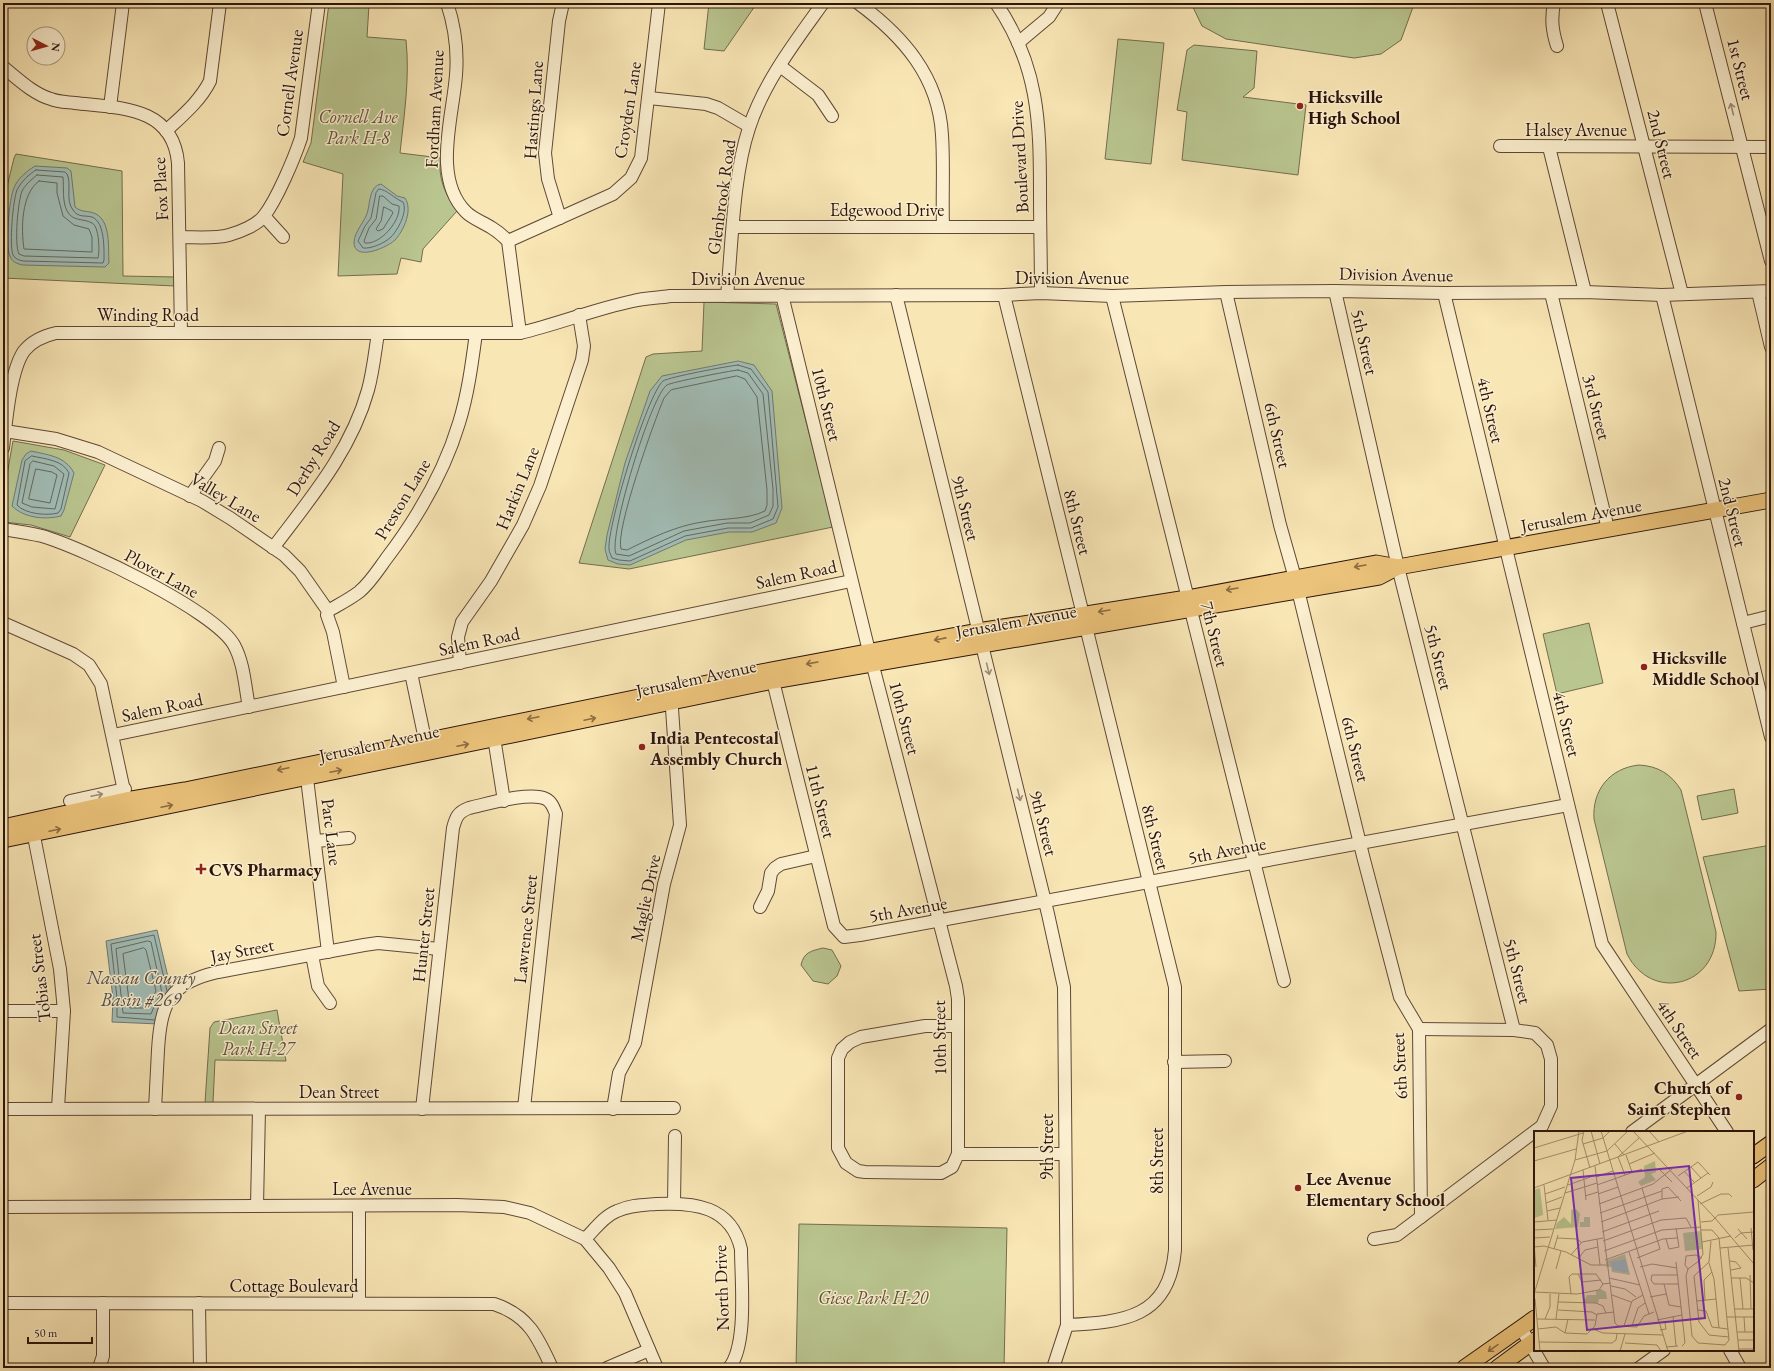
<svg xmlns="http://www.w3.org/2000/svg" width="1774" height="1371" font-family="'EB Garamond',serif">
<style>
.green{fill:#bac690;stroke:#736d4e}
.water{fill:#a1bdb6;stroke:#727972}
.lines{fill:none;stroke-linecap:round;stroke-linejoin:round}
.shore{stroke:#666860;stroke-width:1}
.minor-casing{stroke:#5f4836;stroke-width:14}
.major-casing{stroke:#2c140b;stroke-width:17}
.minor{stroke:#fbefcf;stroke-width:12}
.major{stroke:#ecc37a;stroke-width:15}
.oneway{stroke:#9e8c77}
.oneway2{stroke:#8c6c42}
.poi-dot{fill:#8f2418;stroke:#fbefcf;stroke-width:1.5}
.labels{text-anchor:middle;dominant-baseline:central;stroke-width:3;stroke-linejoin:round;paint-order:stroke}
.street-label{font-size:18px;fill:#2c140b;stroke:#fbefcf}
.poi-label{font-size:18px;font-weight:bold;fill:#2c140b;stroke:#fbefcf;text-anchor:start}
.park-label{font-size:18px;font-style:italic;fill:#5e523a;stroke:#fbefcf}
.water-label{font-size:19px;font-style:italic;fill:#554f47;stroke:#fbefcf}
.inset-road{fill:none;stroke:#a79271;stroke-width:1}
.view{fill:#7b2cbf;fill-opacity:0.15;stroke:#7b2cbf;stroke-width:2}
.inset-edge{fill:none;stroke:#2c140b;stroke-width:2}
</style>
<rect width="100%" height="100%" fill="#f9e6b5"/>
<filter id="stains"><feTurbulence type="fractalNoise" baseFrequency=".005" numOctaves="4"/><feColorMatrix values="0 0 0 0 .2 0 0 0 0 .09 0 0 0 0 .02 0 0 0 .5 -.17"/></filter>
<radialGradient id="worn" r=".72"><stop offset=".6" stop-color="#630" stop-opacity="0"/><stop offset="1" stop-color="#630" stop-opacity=".3"/></radialGradient>
<!-- green -->
<g class="green">
<path d="M329,3L369,5L367,37L406,40C410,78 404,116 400,153L441,158C437,177 446,196 457,211L423,249L421,262L401,258L397,274L338,276L343,174L303,162L311,143Z"/>
<path d="M709,3H757L724,51L704,49Z"/>
<path d="M1191,3H1412L1413,7L1401,40L1381,54L1354,58L1226,39L1202,26Z"/>
<path d="M1118,39L1164,43L1151,164L1105,159Z"/>
<path d="M1194,45L1257,51L1254,88L1243,97L1306,105L1298,175L1182,160L1187,112L1177,110L1187,50Z"/>
<path d="M16,154L122,171L123,276L176,277L175,286L3,278V203L14,158Z"/>
<path d="M704,302L776,304L833,527L629,569L579,563L646,357L653,354L702,351Z"/>
<path d="M13,441L64,450L105,465L70,537L31,525L3,522V497Z"/>
<path d="M1589,623L1603,683L1557,694L1543,634Z"/>
<path d="M1639,765C1658,766 1671,774 1681,790L1716,932C1717,986 1652,1003 1627,954L1594,819C1592,790 1610,768 1639,765Z"/>
<path d="M1734,789L1738,813L1702,820L1697,796Z"/>
<path d="M1771,845V989L1739,991L1703,857Z"/>
<path d="M823,948L832,950L841,966L837,976L828,984L813,981L801,965C804,952 811,951 823,948Z"/>
<path d="M277,1010L286,1061L215,1060L213,1103H205L210,1028L214,1022Z"/>
<path d="M799,1224L1007,1228L1004,1368H796Z"/>
</g>
<!-- water -->
<g class="water">
<path d="M35,166L67,168L71,171L75,207C82,213 88,210 96,214C111,222 108,248 109,263L105,267L22,265C16,263 12,262 10,256C5,248 9,198 14,188C17,179 27,171 35,166Z"/>
<path d="M381,184L397,196L405,198C413,210 404,230 395,240C388,247 355,262 354,243C354,231 366,221 368,210C370,201 370,186 381,184Z"/>
<path d="M738,361L754,365L772,391L782,508L776,523L752,532H729L686,540L630,565L618,564L608,560L605,549L607,535L625,463L650,391L662,376Z"/>
<path d="M31,451C48,455 65,456 74,473L64,510L61,516C45,520 24,518 12,506L22,460L26,454Z"/>
<path d="M157,930L172,994L159,1024L112,1022L113,998L106,941Z"/>
</g>
<g class="lines">
<!-- shore -->
<g class="shore">
<path d="M36,170L65,172L67,174C72,184 65,200 73,210C78,218 85,215 92,217C105,222 104,249 104,260L103,263L23,261C19,260 15,259 13,255C9,245 13,200 17,190C21,182 29,174 36,170Z"/>
<path d="M37,175L63,177C64,188 62,201 67,211C73,222 83,218 92,223C99,226 100,251 98,258L24,256L19,254C14,244 18,201 22,191C25,185 32,179 37,175Z"/>
<path d="M39,181L57,183V193L63,216L74,225L89,229L92,237V252L24,249C21,229 21,194 39,181Z"/>
<path d="M379,189C386,189 395,199 403,202C408,211 398,230 391,237C385,243 371,249 363,248L358,241L365,226L371,218L376,193Z"/>
<path d="M380,196H383L392,204L399,206C401,221 380,245 365,243L364,241L369,228L376,219Z"/>
<path d="M384,207L392,211L393,213L383,229L378,231L376,229L381,221Z"/>
<path d="M738,365L751,369L768,392L778,507L773,519L751,528H728L685,536L630,561L619,560L612,558C611,555 609,552 609,549C607,527 647,395 663,381C669,377 728,366 738,365Z"/>
<path d="M738,370L748,373L763,394L773,489V506L769,515L750,523H727L684,531L629,556L616,554C608,538 651,395 667,385C672,382 729,371 738,370Z"/>
<path d="M737,376L745,379L757,397L767,490V505L765,511C746,520 723,518 702,522C676,526 651,538 627,550L621,549C615,530 654,422 664,398L671,390Z"/>
<path d="M32,456C45,459 63,460 69,473L61,509L58,513C47,516 25,514 17,505L25,461Z"/>
<path d="M33,461L54,466L64,474L55,509L32,507L22,503L30,464Z"/>
<path d="M36,469L52,472L57,475L50,503L29,499Z"/>
<path d="M148,941L151,942L162,993L156,1002L151,1014L123,1013L116,949Z"/>
<path d="M144,948L146,950L156,991L147,1008H130L123,954Z"/>
<path d="M155,1020L117,1017V998L111,944L154,935L167,991"/>
</g>
<!-- minor casing -->
<g class="minor-casing">
<g id="minor">
<path d="M447,3C455,27 458,50 456,75C453,117 432,178 466,212C473,219 483,222 492,228C497,231 503,236 508,241L520,333"/>
<path d="M858,3C903,36 939,77 942,135C944,165 942,196 943,227"/>
<path d="M996,3C1039,66 1040,122 1040,195C1040,228 1041,261 1041,293"/>
<path d="M1554,3C1551,19 1552,30 1557,46"/>
<path d="M1607,3L1682,294"/>
<path d="M1705,3L1771,261"/>
<path d="M1018,43L1049,17L1058,3"/>
<path d="M780,66L818,95L832,116"/>
<path d="M3,67C17,78 33,94 51,99C58,102 67,102 75,103C119,108 173,106 178,163L181,332"/>
<path d="M649,98L706,104L718,108L749,126"/>
<path d="M110,107L123,3"/>
<path d="M166,131C183,115 200,101 210,81L220,3"/>
<path d="M1500,146L1771,147"/>
<path d="M1549,147L1585,292"/>
<path d="M264,216L283,237"/>
<path d="M560,218L548,179L545,153L559,21L563,3"/>
<path d="M733,227H1040"/>
<path d="M180,237C196,237 214,239 229,235C240,232 257,225 264,216C277,199 294,159 301,138L319,3"/>
<path d="M508,241L613,194L631,178L641,158L659,3"/>
<path d="M1335,291L1398,567L1514,1030"/>
<path d="M1226,292L1280,525L1295,578L1363,856L1400,997L1419,1029L1421,1217"/>
<path d="M1758,292L1771,347"/>
<path d="M1444,293L1602,944L1727,1132"/>
<path d="M1551,293L1608,529"/>
<path d="M782,295L867,643L956,986L958,999V1154L952,1167L941,1173L865,1172L858,1171L846,1163L838,1148V1058L842,1049L850,1042L861,1037L925,1026H958"/>
<path d="M896,295L1048,914L1064,987L1067,1325L1053,1368"/>
<path d="M1004,295L1175,987V1250C1169,1318 1124,1322 1067,1325"/>
<path d="M1662,295L1771,737"/>
<path d="M727,296C732,244 733,176 749,128C764,82 795,42 823,3"/>
<path d="M1112,296L1284,981"/>
<path d="M5,431L56,439L98,452L202,501L230,518L284,555L300,571L328,611L327,615L333,632L344,687"/>
<path d="M3,448C6,423 10,371 24,351C32,341 43,336 56,333H520C558,324 595,309 633,301C645,298 658,298 670,296L1004,295L1041,293L1112,296L1226,292L1335,291L1444,293L1585,292L1662,295L1771,291"/>
<path d="M190,496L215,461L219,448"/>
<path d="M3,529C16,531 29,533 42,536C83,548 214,610 234,645C244,663 245,687 249,707"/>
<path d="M273,548C310,499 351,451 368,390C373,372 375,352 378,333"/>
<path d="M328,611C338,605 350,599 359,592C370,583 378,570 386,559C418,517 444,473 459,423C468,394 472,363 476,333"/>
<path d="M3,623L73,654L89,665L101,684L126,800"/>
<path d="M1743,623L1771,616"/>
<path d="M460,663L458,637L462,622L491,581L523,525L540,486L582,360L584,346L579,315"/>
<path d="M411,673L427,749"/>
<path d="M771,673L834,926L844,937L860,935L1568,805"/>
<path d="M493,731L504,801"/>
<path d="M113,735L851,581"/>
<path d="M306,770L328,952"/>
<path d="M70,801L125,789"/>
<path d="M32,826L60,969L64,1011L58,1108"/>
<path d="M316,841L349,838"/>
<path d="M760,907L768,891L771,873L775,868L781,864L816,856"/>
<path d="M312,955L318,986L330,1003"/>
<path d="M3,1011H64"/>
<path d="M1174,1062L1225,1061"/>
<path d="M3,1109L674,1108"/>
<path d="M155,1109C156,1089 157,1070 158,1050C161,1003 169,983 218,972L364,945L378,943L439,949"/>
<path d="M422,1109L453,828C456,817 458,812 469,808C487,804 530,791 546,799C552,802 554,809 556,814L524,1108"/>
<path d="M613,1109L619,1073L635,1043L664,884L680,825L671,694"/>
<path d="M1632,1132L1770,1030"/>
<path d="M958,1154H1064"/>
<path d="M674,1203L675,1136"/>
<path d="M257,1206L259,1109"/>
<path d="M359,1206V1303"/>
<path d="M3,1207L457,1205L504,1207L530,1213L585,1239L609,1268L625,1293L657,1368"/>
<path d="M585,1239C595,1229 604,1216 617,1211C630,1205 643,1205 656,1204C694,1202 731,1206 741,1249C741,1280 748,1345 729,1368"/>
<path d="M1374,1239L1397,1235L1542,1126L1551,1106V1059L1547,1045L1535,1033L1514,1030L1419,1029"/>
<path d="M3,1303L494,1304C528,1315 538,1337 552,1368"/>
<path d="M199,1303L200,1368"/>
<path d="M1521,1328L1544,1368"/>
<path d="M1730,1350L1740,1368"/>
<path d="M99,1368L103,1356V1303"/>
<path d="M607,1368L649,1350"/>
<path d="M1639,1368L1664,1350"/>
</g>
</g>
<!-- major casing -->
<g class="major-casing">
<g id="major">
<path d="M3,827L126,800L185,790L771,670L978,631L1187,598L1376,563L1398,567"/>
<path d="M3,840L773,681L1379,577L1398,567L1771,500"/>
<path d="M1753,1156L1771,1143"/>
<path d="M1753,1180L1771,1166"/>
<path d="M1464,1368L1535,1318"/>
<path d="M1497,1368L1535,1340"/>
</g>
</g>
<!-- minor -->
<use href="#minor" class="minor"/>
<!-- major -->
<use href="#major" class="major"/>
</g>
<!-- one-way arrows -->
<defs><path id="oneway-shaft" d="M-6 0H5M1.5-3L5.5 0L1.5 3" fill="none" stroke-width="1.6" stroke-linecap="round" stroke-linejoin="round"/></defs>
<g class="oneway">
<use href="#oneway-shaft" transform="translate(1732 109) rotate(-104)"/>
<use href="#oneway-shaft" transform="translate(988 669) rotate(76)"/>
<use href="#oneway-shaft" transform="translate(97 795) rotate(-12)"/>
<use href="#oneway-shaft" transform="translate(1019 795) rotate(76)"/>
</g>
<g class="oneway2">
<use href="#oneway-shaft" transform="translate(1360 566) rotate(170)"/>
<use href="#oneway-shaft" transform="translate(1232 589) rotate(170)"/>
<use href="#oneway-shaft" transform="translate(1104 611) rotate(171)"/>
<use href="#oneway-shaft" transform="translate(940 639) rotate(169)"/>
<use href="#oneway-shaft" transform="translate(812 663) rotate(170)"/>
<use href="#oneway-shaft" transform="translate(533 718) rotate(168)"/>
<use href="#oneway-shaft" transform="translate(590 719) rotate(-12)"/>
<use href="#oneway-shaft" transform="translate(463 745) rotate(-12)"/>
<use href="#oneway-shaft" transform="translate(283 769) rotate(168)"/>
<use href="#oneway-shaft" transform="translate(336 771) rotate(-12)"/>
<use href="#oneway-shaft" transform="translate(167 806) rotate(-12)"/>
<use href="#oneway-shaft" transform="translate(55 830) rotate(-12)"/>
<use href="#oneway-shaft" transform="translate(1493 1348) rotate(145)"/>
</g>
<!-- markers -->
<g class="poi-dot">
<circle cx="1300" cy="106" r="4"/>
<circle cx="1644" cy="667" r="4"/>
<circle cx="642" cy="747" r="4"/>
<path d="M199 863h4v4h4v4h-4v4h-4v-4h-4v-4h4z"/>
<circle cx="1739" cy="1097" r="4"/>
<circle cx="1298" cy="1188" r="4"/>
</g>
<g class="labels">
<!-- street labels -->
<g class="street-label">
<text transform="translate(1741 69) rotate(76)">1st Street</text>
<text transform="translate(289 83) rotate(-82)">Cornell Avenue</text>
<text transform="translate(434 109) rotate(-87)">Fordham Avenue</text>
<text transform="translate(533 110) rotate(-86)">Hastings Lane</text>
<text transform="translate(627 110) rotate(-81)">Croyden Lane</text>
<text x="1576" y="129">Halsey Avenue</text>
<text transform="translate(1662 144) rotate(76)">2nd Street</text>
<text transform="translate(1019 157) rotate(-93)">Boulevard Drive</text>
<text transform="translate(160 189) rotate(-93)">Fox Place</text>
<text transform="translate(721 197) rotate(-82)">Glenbrook Road</text>
<text x="887" y="209">Edgewood Drive</text>
<text transform="translate(1396 274) rotate(1)">Division Avenue</text>
<text x="1072" y="277">Division Avenue</text>
<text x="748" y="278">Division Avenue</text>
<text x="148" y="314">Winding Road</text>
<text transform="translate(1365 342) rotate(77)">5th Street</text>
<text transform="translate(827 404) rotate(76)">10th Street</text>
<text transform="translate(1597 407) rotate(76)">3rd Street</text>
<text transform="translate(1491 410) rotate(77)">4th Street</text>
<text transform="translate(1278 435) rotate(77)">6th Street</text>
<text transform="translate(313 458) rotate(-58)">Derby Road</text>
<text transform="translate(517 488) rotate(-68)">Harkin Lane</text>
<text transform="translate(226 497) rotate(31)">Valley Lane</text>
<text transform="translate(402 499) rotate(-59)">Preston Lane</text>
<text transform="translate(966 508) rotate(76)">9th Street</text>
<text transform="translate(1733 512) rotate(76)">2nd Street</text>
<text transform="translate(1581 515) rotate(-10)">Jerusalem Avenue</text>
<text transform="translate(1078 522) rotate(76)">8th Street</text>
<text transform="translate(162 573) rotate(29)">Plover Lane</text>
<text transform="translate(796 574) rotate(-12)">Salem Road</text>
<text transform="translate(1016 621) rotate(-10)">Jerusalem Avenue</text>
<text transform="translate(1215 634) rotate(76)">7th Street</text>
<text transform="translate(479 641) rotate(-12)">Salem Road</text>
<text transform="translate(1439 657) rotate(76)">5th Street</text>
<text transform="translate(696 678) rotate(-12)">Jerusalem Avenue</text>
<text transform="translate(162 707) rotate(-12)">Salem Road</text>
<text transform="translate(905 718) rotate(75)">10th Street</text>
<text transform="translate(1567 724) rotate(76)">4th Street</text>
<text transform="translate(379 743) rotate(-12)">Jerusalem Avenue</text>
<text transform="translate(1356 749) rotate(76)">6th Street</text>
<text transform="translate(821 801) rotate(76)">11th Street</text>
<text transform="translate(1044 823) rotate(76)">9th Street</text>
<text transform="translate(332 832) rotate(83)">Parc Lane</text>
<text transform="translate(1156 837) rotate(76)">8th Street</text>
<text transform="translate(1227 850) rotate(-11)">5th Avenue</text>
<text transform="translate(645 898) rotate(-78)">Maglie Drive</text>
<text transform="translate(908 909) rotate(-10)">5th Avenue</text>
<text transform="translate(525 929) rotate(-84)">Lawrence Street</text>
<text transform="translate(423 935) rotate(-84)">Hunter Street</text>
<text transform="translate(242 950) rotate(-11)">Jay Street</text>
<text transform="translate(1518 971) rotate(76)">5th Street</text>
<text transform="translate(39 978) rotate(-97)">Tobias Street</text>
<text transform="translate(1680 1029) rotate(56)">4th Street</text>
<text transform="translate(939 1038) rotate(-91)">10th Street</text>
<text transform="translate(1399 1066) rotate(-93)">6th Street</text>
<text x="339" y="1091">Dean Street</text>
<text transform="translate(1046 1147) rotate(-90)">9th Street</text>
<text transform="translate(1156 1161) rotate(-90)">8th Street</text>
<text x="372" y="1188">Lee Avenue</text>
<text x="294" y="1285">Cottage Boulevard</text>
<text transform="translate(721 1288) rotate(-92)">North Drive</text>
</g>
<!-- poi labels -->
<g class="poi-label">
<text x="1308" y="96">Hicksville<tspan x="1308" dy="21">High School</tspan></text>
<text x="1652" y="657">Hicksville<tspan x="1652" dy="21">Middle School</tspan></text>
<text x="650" y="737">India Pentecostal<tspan x="650" dy="21">Assembly Church</tspan></text>
<text x="209" y="869">CVS Pharmacy</text>
<text x="1731" y="1087" text-anchor="end">Church of<tspan x="1731" dy="21">Saint Stephen</tspan></text>
<text x="1306" y="1178">Lee Avenue<tspan x="1306" dy="21">Elementary School</tspan></text>
</g>
<!-- park labels -->
<g class="park-label">
<text x="358" y="116">Cornell Ave<tspan x="358" dy="21">Park H-8</tspan></text>
<text x="258" y="1027">Dean Street<tspan x="258" dy="21">Park H-27</tspan></text>
<text x="873" y="1297">Giese Park H-20</text>
</g>
<!-- water labels -->
<g class="water-label">
<text x="141" y="977">Nassau County<tspan x="141" dy="22">Basin #269</tspan></text>
</g>
</g>
<!-- overview -->
<g transform="translate(1534 1131)">
<rect width="220" height="220" fill="#f9e6b5"/>
<path d="M121,30L122,41L117,43L122,49L107,55L104,51L111,46L110,35ZM6,57L9,84L0,87V59ZM42,78L46,83L44,96L21,98L23,92L30,86L37,93V79ZM50,86H56V96H46V91H50ZM167,100L169,118L151,120L149,102ZM91,123L96,144L78,141L77,136H72V130ZM67,158L72,161L73,168H65L64,172L50,171L53,164H62V160Z" fill="#bac690"/>
<path d="M91,128L95,142L79,139L77,131Z" fill="#a1bdb6"/>
<path class="inset-road" d="M50,0L48,9L56,37M57,0L66,33M67,0L134,220M99,0L181,87L220,133M115,0L125,11M49,13L69,7L76,0M81,13L90,24M0,17L49,2M92,24L98,41M41,29L73,20L94,0M0,30L42,18M95,33L121,22M61,35L81,192L84,195L103,196L110,185L120,181M157,36L167,47M125,38L138,51M49,39L52,69M150,40L160,51M91,44L84,26L105,7M144,45L164,31L176,44M62,46L79,40M10,54L14,89M34,54L62,44M63,54L108,38M0,57L154,0M153,57L174,42M31,62L63,52M11,63L31,56M64,63L84,56M51,65L64,61M163,65L177,56L179,51M128,68V58L134,56L147,70M164,69L169,123L165,130L154,138L152,145L158,205L164,212L191,214L195,209L185,107L178,99H167M12,72L28,66M65,73L119,53L138,38M166,73L187,63H195L198,66M13,80L26,77M66,82L128,60M0,91L23,89M67,91L128,68L145,66M167,91L178,90L184,84L220,81M217,97L219,119M204,98L213,108M0,99L19,98M68,101L125,80M0,107L16,106M23,107L43,108L47,111M201,107L207,102L220,101M63,108L66,134M132,108L135,118L145,116L142,97M69,110L127,89L152,87L157,96M177,110L175,131L160,145L165,191L175,204L195,206M168,111L197,105M0,113L2,136M0,116L10,115L32,121L57,134H72M186,117L220,114M194,117L205,220M20,118L24,104M70,120L128,99L167,96M95,121L115,183M37,124L48,111L69,107M103,127L126,118L108,57M44,128L51,119L64,116M71,129L129,108L143,107M196,130L202,131L207,137L197,139M142,131L151,212L148,215M175,132L180,148L185,197M106,136L118,133L143,137M22,138L27,120M154,138L151,134L152,125L162,124L168,127M44,143L48,151L67,149M216,144L217,178M75,147L106,154M197,147H212L220,152M206,147L209,178M117,149L118,144H143M117,149L120,153H144M130,153L135,174L147,176M77,155L91,158L102,166M0,161L43,163L65,159L69,153L77,152M0,163L41,29L45,0M37,163L35,146L38,143H62L69,153M78,164L97,171M116,166L132,163M1,168L6,220M163,170L182,168M171,170L170,149L178,141M24,171L62,172L69,175L72,182M201,178H220M24,179L58,181L63,184M164,179L172,180L178,196L194,198M139,185L142,215M193,186H220M210,186L211,201M3,188L61,189M11,188L16,176V163M22,188L25,163M123,189L148,184M90,195L98,170L109,164M98,195L104,177L111,172M4,198L22,196L31,202L53,203L61,195L63,183L80,181M59,198L69,202L129,204M126,199L132,198L131,192M203,201H220M31,202L34,188M204,209H220M5,211L78,212L82,209L83,203M91,212L123,214L127,220M132,216L144,215M205,218H220M86,220L91,203"/>
<path class="view" d="M155,35L171,187L53,199L37,47Z"/>
<rect width="220" height="220" class="inset-edge"/>
</g>
<!-- margin -->
<rect width="1774" height="1371" fill="none" stroke="#f9e6b5" stroke-width="16"/>
<rect x="4" y="4" width="1766" height="1363" fill="none" stroke="#2c140b" stroke-width="2"/>
<rect x="8" y="8" width="1758" height="1355" fill="none" stroke="#2c140b"/>
<!-- north arrow -->
<g transform="translate(46 46) rotate(96)"><circle r="19" fill="#fbefcf" stroke="#a89781"/>
<path d="M0-3L7 15L0 10L-7 15Z" fill="#8f2418"/>
<text y="-6" font-size="11" font-weight="bold" text-anchor="middle" fill="#2c140b">N</text>
</g>
<!-- scale -->
<path d="M28 1337v6h64v-6" fill="none" stroke="#2c140b" stroke-width="2"/>
<text x="34" y="1337" font-size="12" fill="#2c140b" stroke="#fbefcf" stroke-width="3" paint-order="stroke">50 m</text>
<rect width="100%" height="100%" filter="url(#stains)"/>
<rect width="100%" height="100%" fill="url(#worn)"/>
</svg>
